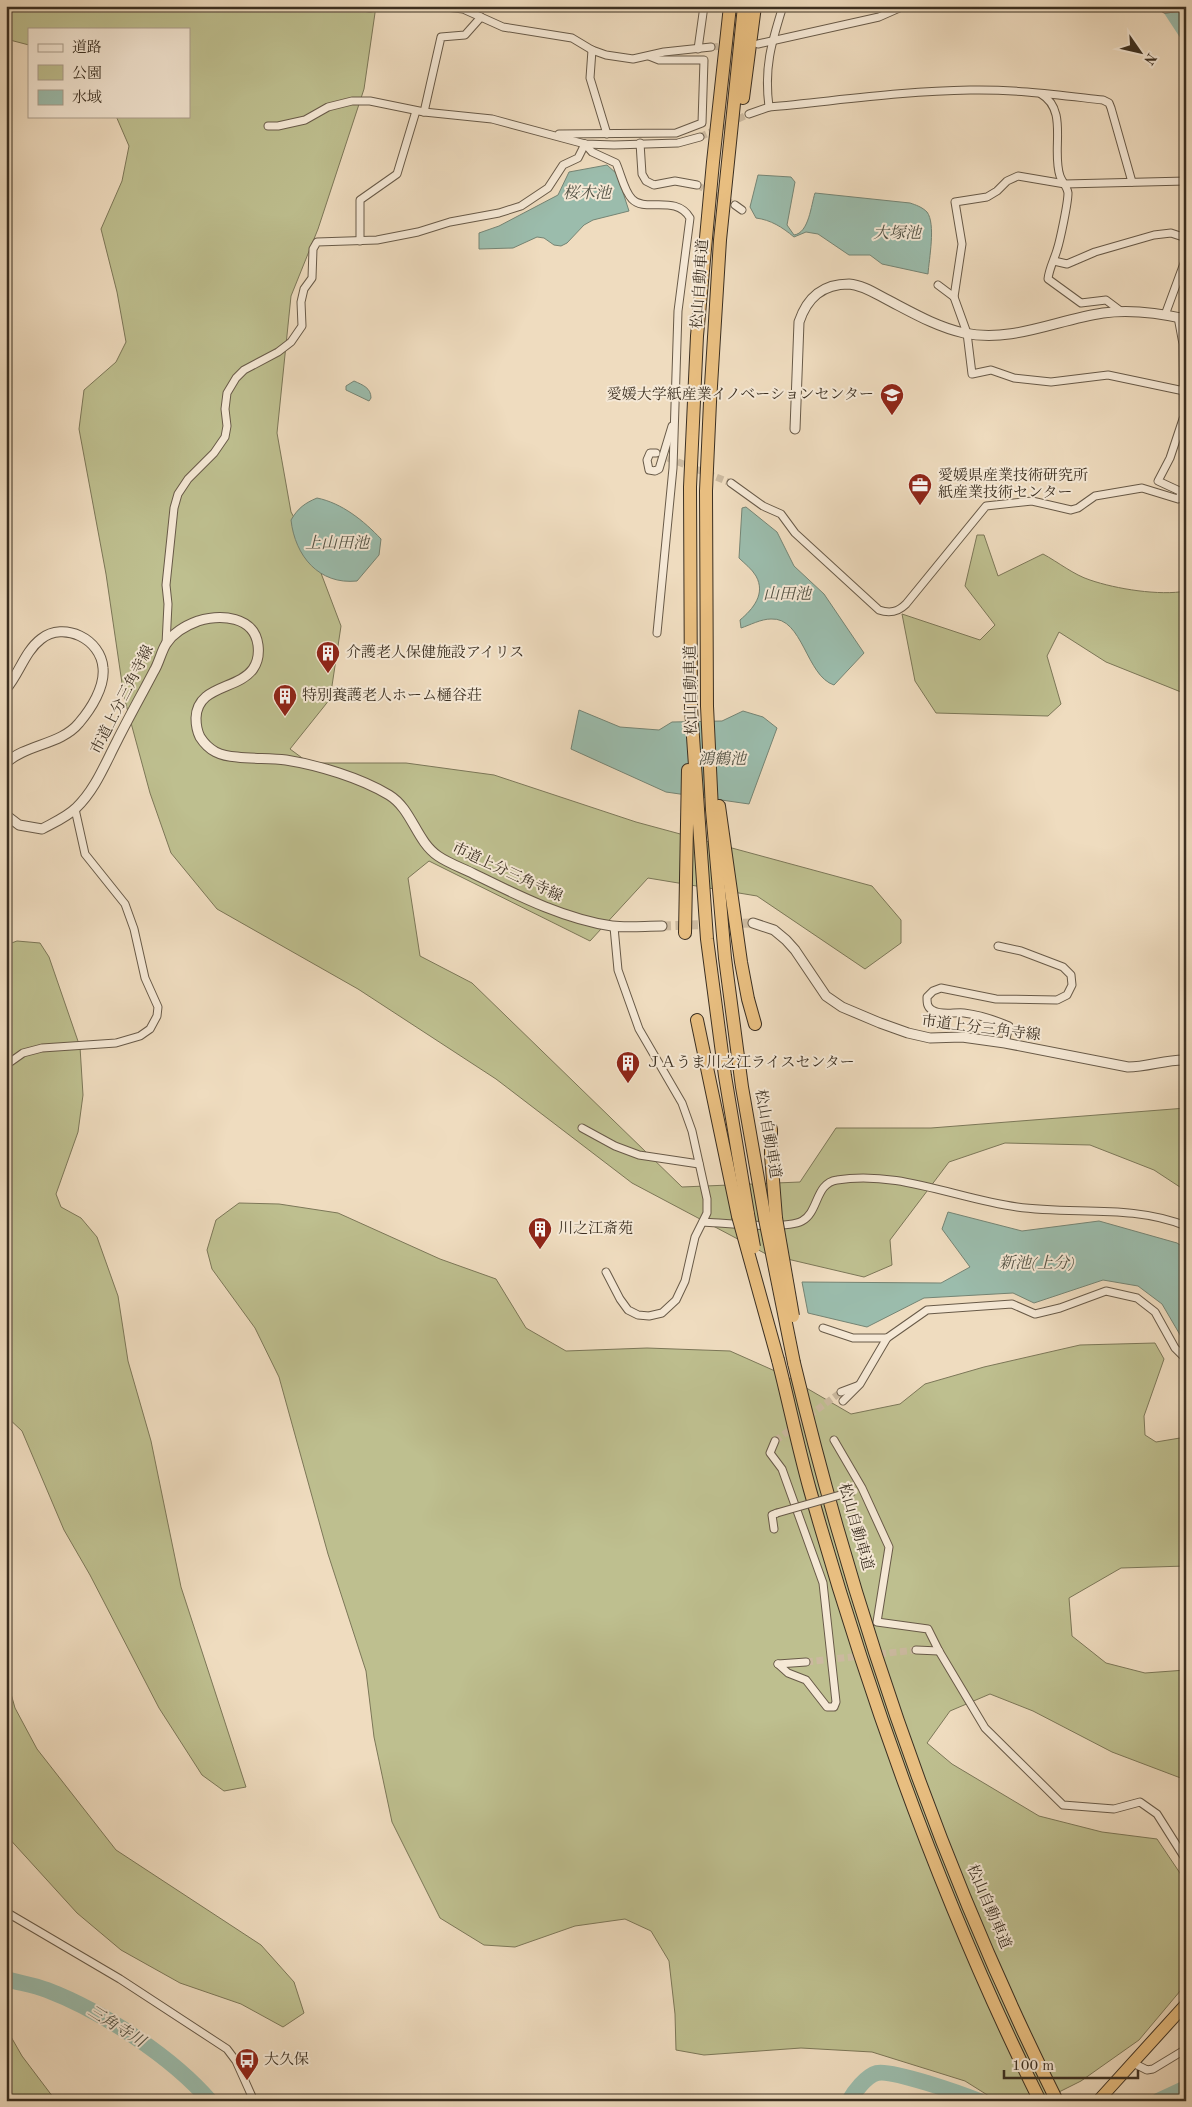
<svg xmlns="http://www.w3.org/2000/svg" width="1192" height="2107" font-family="'Old Standard TT','Noto Serif JP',serif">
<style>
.green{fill:#bebf8f;stroke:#7c7758}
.water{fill:#9bbcac;stroke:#758474}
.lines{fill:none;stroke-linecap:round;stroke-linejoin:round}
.river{stroke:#9bbcac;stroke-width:16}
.minor-tunnel{stroke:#cbb99f;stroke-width:7;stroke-dasharray:7 3.5;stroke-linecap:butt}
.tertiary-tunnel{stroke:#cbb99f;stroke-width:9;stroke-dasharray:9 4.5;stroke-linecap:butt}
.minor-casing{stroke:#685a48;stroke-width:9}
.tertiary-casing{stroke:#685a48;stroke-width:11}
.trunk-casing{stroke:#3b2f21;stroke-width:13}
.motorway-casing{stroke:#3b2f21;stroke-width:14}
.minor{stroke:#f5e8d5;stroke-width:7}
.tertiary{stroke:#f5e8d5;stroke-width:9}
.trunk{stroke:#e8be80;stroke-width:11}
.motorway{stroke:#e8be80;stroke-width:12}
.minor-bridge-casing{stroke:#685a48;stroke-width:9;stroke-linecap:butt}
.motorway-bridge-casing{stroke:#3b2f21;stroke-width:14;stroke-linecap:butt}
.minor-bridge{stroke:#f5e8d5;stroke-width:7}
.motorway-bridge{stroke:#e8be80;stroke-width:12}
.labels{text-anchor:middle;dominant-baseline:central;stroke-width:4;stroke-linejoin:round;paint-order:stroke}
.street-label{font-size:15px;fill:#3b2f21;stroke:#f5e8d5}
.poi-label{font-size:15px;fill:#3b2f21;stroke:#f5e8d5;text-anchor:start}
.water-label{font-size:16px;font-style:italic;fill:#535244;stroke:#f5e8d5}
</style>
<rect width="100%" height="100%" fill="#efdcbf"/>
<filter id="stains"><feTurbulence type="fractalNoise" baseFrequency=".004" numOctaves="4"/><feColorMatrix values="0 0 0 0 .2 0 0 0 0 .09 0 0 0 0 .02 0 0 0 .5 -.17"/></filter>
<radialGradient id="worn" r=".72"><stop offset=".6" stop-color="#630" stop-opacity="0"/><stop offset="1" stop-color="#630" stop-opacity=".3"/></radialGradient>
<!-- green -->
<g class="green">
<path d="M6,6H376L364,89L318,229L291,296L277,433L291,512L313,552L341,626L330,699L290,749L309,763H406L494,775L636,822L872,886L901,920V943L865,969L757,896L648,878L590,941L429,861L408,878L420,956L472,983L682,1187L800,1182L836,1128H931L1186,1108V1191L1154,1170L1090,1145L1005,1143L949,1162L890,1240L892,1265L864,1277L766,1254L632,1183L496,1079L358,989L217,909L171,853L150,793L124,697L106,574L79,429L84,390L116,362L126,342L117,292L101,229L122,181L129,146L116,116H189V29H29V45L6,39Z"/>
<path d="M977,535H984L998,576L1043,554C1058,562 1074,575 1090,580C1116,589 1160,596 1186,591V694L1106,662L1059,632L1047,656L1061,704L1048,716L936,713L915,681L902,614L980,640L995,625L965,586Z"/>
<path d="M17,941L40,943L49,957L80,1047L83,1095L78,1132L56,1194L61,1207L81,1218L97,1237L118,1296L128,1361L151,1441L181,1587L246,1787L224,1791L202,1775L159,1708L90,1575L64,1530L22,1431L6,1416V945Z"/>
<path d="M239,1203L279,1204L338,1213L440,1259L496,1279L526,1328L566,1351L647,1348L730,1351L784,1375L851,1414L900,1404L925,1384L984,1367L1080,1345L1155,1343L1164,1359L1144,1416L1145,1435L1156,1442L1186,1437V1566L1121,1568L1069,1598L1072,1636L1106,1663L1145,1673L1186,1670V1780L1112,1752L1033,1711L990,1694L950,1711L927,1743L952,1764L1039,1816L1102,1832L1157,1839L1186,1882V1984L1139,2040L1081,2081L1041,2101H997L965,2081L872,2052L801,2048L704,2055L676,2050L675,2014L669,1961L651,1931L625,1919L575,1926L515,1947L484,1945L440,1918L392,1822L374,1737L366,1671L328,1554L279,1377L255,1328L212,1269L207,1250L216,1220Z"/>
<path d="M6,1676L15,1708L37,1749L116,1850L261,1945L294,1982L304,2013L283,2027L241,2004L180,1983L121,1950L77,1913L6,1835Z"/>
<path d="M6,2028L22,2056L56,2101H6Z"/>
</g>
<!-- water -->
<g class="water">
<path d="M607,165L617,174L629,211L593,220L584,225L567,243L561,246L554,245L544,238L537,237L513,248L479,249V233L499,226L558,195L569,172Z"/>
<path d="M758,175L791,177L795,182L787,225L794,235C809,233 811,205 815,193L910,203C916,205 922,207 927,212C936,224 929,259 928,274L882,264L870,255H849L818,234L806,232L794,237C782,227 771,220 756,218L750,207Z"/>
<path d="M354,381C363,385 371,388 371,398L369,401L346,390V386Z"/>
<path d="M317,498C342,503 364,521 381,539L379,555L357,581C319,585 295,556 291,520C298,508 305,503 317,498Z"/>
<path d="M746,507L777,532L794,566L824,594L864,653L834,685C806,676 803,617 771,619C761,619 750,625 741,628L740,620C753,609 766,594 756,576C752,569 744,563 739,558L742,508Z"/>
<path d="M579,710L620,727L659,730L672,722L722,721L743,711L763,717L777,728L749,804L666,792L571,749Z"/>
<path d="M948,1212L1022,1231L1099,1221L1177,1243L1186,1249V1345L1162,1304L1138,1286L1103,1280L1034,1303L1013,1293L924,1298L867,1327L808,1313L802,1282L941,1283L970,1267L942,1229Z"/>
</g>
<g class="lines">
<!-- river -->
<g class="river">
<path d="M1169,6L1186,32"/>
<path d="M6,1979C20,1983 34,1985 47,1990C102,2011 172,2057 210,2101"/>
<path d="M849,2101C854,2092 866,2076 877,2073C891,2069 962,2094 979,2101"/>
<path d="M1158,2101L1186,2088"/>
</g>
<!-- minor-tunnel -->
<g class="minor-tunnel">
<path d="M711,47L743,45"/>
<path d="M700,137L749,114"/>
<path d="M697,185L735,205"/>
<path d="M658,454L731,483"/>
<path d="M775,1441L841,1392"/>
<path d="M806,1662L916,1650"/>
</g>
<!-- tertiary-tunnel -->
<path class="tertiary-tunnel" d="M662,926L753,923"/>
<!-- minor casing -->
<g class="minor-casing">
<g id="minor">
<path d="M353,6L370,8L380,6"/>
<path d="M437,6L463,9L503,27L572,38L592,50L606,55L633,59L664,52L711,47"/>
<path d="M1161,6L1165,9L1186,7"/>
<path d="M758,44L879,17L904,6"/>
<path d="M698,49L704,6"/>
<path d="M592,50L590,78L607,134"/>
<path d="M1041,94C1069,110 1051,150 1060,176C1062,182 1067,186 1068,193C1068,203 1060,241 1057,250C1054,260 1049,269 1048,279L1081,303L1106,300L1122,312"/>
<path d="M769,107C764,68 771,44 783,6"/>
<path d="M424,112L441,37L465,35L481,17"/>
<path d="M749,114L769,107C835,101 903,91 970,90C1014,89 1058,95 1103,100L1109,103L1111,108L1132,182"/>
<path d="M268,126H278L305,120L328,107L352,101H370L424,112L492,119L585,144L614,145L678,143L700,137"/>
<path d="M559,134L676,133L702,123L704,60H659L649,56"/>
<path d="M640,143L642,174L646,181L654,185L675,181L697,185"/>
<path d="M585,144L592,152L616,163C621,174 624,191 632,199C645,213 676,194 690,218L678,311L673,468L657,633"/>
<path d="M735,205L742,210"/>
<path d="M360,241V200L397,174L416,111"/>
<path d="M1054,261L1067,264L1095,252L1154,235L1171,233L1186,238"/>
<path d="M938,285L954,297L967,333L972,374L991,370L1014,378L1051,382L1108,375L1184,391"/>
<path d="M954,297L962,244L955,202L987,197L997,191L1007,181L1018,176L1065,184L1186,181"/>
<path d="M1165,315L1186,258"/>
<path d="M1178,317L1183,344L1184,416L1170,458L1158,481L1186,494"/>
<path d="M656,453H650L647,460L649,470L655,471L659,469L672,426"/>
<path d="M731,483L763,506L781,514L795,533L879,610C890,614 898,612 906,604L986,506L1032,501L1071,510L1078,508L1095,496L1142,488L1178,499L1182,493"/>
<path d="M166,644L168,604L166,585L174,508L178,494L188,479L214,453L225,437L227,426L225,409L227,393L236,378L244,370L278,352L291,342L302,326L301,302L304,289L312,278L313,249L317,242L377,240L418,232L450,222L499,213L521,206L548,188L563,165L578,158L585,144"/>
<path d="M998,946L1021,951L1063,967L1071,975L1072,985L1067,995L1057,1000L996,999L941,988L933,991L927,997C927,1003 927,1007 932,1010C941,1016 954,1012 964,1013C980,1015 995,1020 1009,1026L1005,1043"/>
<path d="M6,1065L23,1053L42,1048L116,1043L140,1036L150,1029L157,1016L158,1007L145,978L134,929L125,904L85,854L75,809"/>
<path d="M582,1128L615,1146L639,1155L699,1164"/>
<path d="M703,1222C724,1223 785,1230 802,1221C819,1212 815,1183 837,1180C898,1170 957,1199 1017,1207C1073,1215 1132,1204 1186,1226"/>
<path d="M606,1272L620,1299L628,1310L638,1315L649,1316L662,1313L676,1300L685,1281L695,1237L707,1213V1199L692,1131L682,1103L639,1029L618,970L614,927"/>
<path d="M823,1328L853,1338H887L927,1310L1012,1304L1035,1314L1060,1308L1106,1291L1137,1298L1155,1312L1175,1348L1186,1359"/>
<path d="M841,1392L857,1386"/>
<path d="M843,1401L860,1384L887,1338"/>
<path d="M834,1440L862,1488L889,1547L877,1622L928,1629L939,1651L985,1728L1063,1805L1114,1809L1140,1802L1157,1814L1186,1860"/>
<path d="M775,1441L770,1453L782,1469L823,1583L836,1702L834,1707H827L806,1680L788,1673L778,1664"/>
<path d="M774,1529L772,1515L777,1513"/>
<path d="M916,1650L939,1651"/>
<path d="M778,1664L806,1662"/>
<path d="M6,1912L120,1979L227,2049L236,2061L254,2101"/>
<path d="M1133,2063L1147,2070L1153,2069L1186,2049"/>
</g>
</g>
<!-- tertiary casing -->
<g class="tertiary-casing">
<g id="tertiary">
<path d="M795,429L799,322C807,298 822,284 849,284C863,285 876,294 888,300C913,313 937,327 964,333C1012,343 1056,320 1103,313C1130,309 1159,313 1186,319"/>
<path d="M6,689C19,674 25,651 41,639C64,621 101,639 103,668C105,687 91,709 79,723C61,745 26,744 6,763"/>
<path d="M6,815L19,825L42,829C53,823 67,817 76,808C95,790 105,764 117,741C129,717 142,694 154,671C159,663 161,652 166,644C173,633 187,625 198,621C221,614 254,616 258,645C259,653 258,662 253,669C238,690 197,685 196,718C196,724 197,731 200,737C209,751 220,756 237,757C253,759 270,758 286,760C318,765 361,778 389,795C412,809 416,841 438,856C448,863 462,868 474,874C517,895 564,919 612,926C628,928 645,926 662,926"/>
<path d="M753,923L774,930L786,940L795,950L826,996L842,1007L880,1023L908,1033L930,1038L962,1037L1005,1043L1128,1067C1148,1067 1167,1059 1186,1060"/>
</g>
</g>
<!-- trunk casing -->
<g class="trunk-casing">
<path id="trunk" d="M1098,2101L1186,2004"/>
</g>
<!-- motorway casing -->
<g class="motorway-casing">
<g id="motorway">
<path d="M730,6L713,162L697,336L690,487L691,708L707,939L725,1076L748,1214"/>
<path d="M744,6L720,240L710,402L706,491L707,706L712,810L725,958L742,1087L765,1219"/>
<path d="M743,98L755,6"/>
<path d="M719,806L741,962L748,999L755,1024"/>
<path d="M685,933L688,770"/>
<path d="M697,1020L738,1216"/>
<path d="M771,1129V1155L776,1218"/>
<path d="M778,1360C789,1403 798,1447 810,1490C869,1699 943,1906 1040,2101"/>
<path d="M794,1363C855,1617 940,1867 1057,2101"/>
</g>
</g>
<!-- minor -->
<use href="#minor" class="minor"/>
<!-- tertiary -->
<use href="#tertiary" class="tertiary"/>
<!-- trunk -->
<use href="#trunk" class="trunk"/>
<!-- motorway -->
<use href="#motorway" class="motorway"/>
<!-- minor-bridge casing -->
<g class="minor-bridge-casing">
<path id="minor-bridge" d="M777,1513L854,1491"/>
</g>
<!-- motorway-bridge casing -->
<g class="motorway-bridge-casing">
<g id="motorway-bridge">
<path d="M748,1214L754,1247"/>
<path d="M738,1216L778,1360"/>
<path d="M776,1218L793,1316"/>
<path d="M765,1219L794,1363"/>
</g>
</g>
<!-- minor-bridge -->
<use href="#minor-bridge" class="minor-bridge"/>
<!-- motorway-bridge -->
<use href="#motorway-bridge" class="motorway-bridge"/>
</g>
<!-- icons -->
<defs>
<g id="university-pin" transform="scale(1.25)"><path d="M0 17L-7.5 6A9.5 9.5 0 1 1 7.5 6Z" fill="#8f2418" stroke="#f5e8d5"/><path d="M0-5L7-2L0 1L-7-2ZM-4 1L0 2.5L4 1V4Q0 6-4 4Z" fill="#fff"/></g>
<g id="office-pin" transform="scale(1.25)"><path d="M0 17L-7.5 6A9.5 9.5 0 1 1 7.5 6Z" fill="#8f2418" stroke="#f5e8d5"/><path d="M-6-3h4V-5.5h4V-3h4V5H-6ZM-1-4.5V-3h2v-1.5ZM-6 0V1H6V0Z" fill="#fff"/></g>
<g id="building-pin" transform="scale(1.25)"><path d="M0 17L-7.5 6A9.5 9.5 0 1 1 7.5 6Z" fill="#8f2418" stroke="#f5e8d5"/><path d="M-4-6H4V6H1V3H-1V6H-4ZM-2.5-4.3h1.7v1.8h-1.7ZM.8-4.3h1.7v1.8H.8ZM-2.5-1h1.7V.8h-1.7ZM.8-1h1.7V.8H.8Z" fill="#fff"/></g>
<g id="bus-pin" transform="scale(1.25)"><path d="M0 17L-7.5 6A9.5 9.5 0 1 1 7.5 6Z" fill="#8f2418" stroke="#f5e8d5"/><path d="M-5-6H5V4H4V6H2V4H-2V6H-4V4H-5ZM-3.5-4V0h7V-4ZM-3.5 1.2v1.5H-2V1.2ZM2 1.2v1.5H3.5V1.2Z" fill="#fff"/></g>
</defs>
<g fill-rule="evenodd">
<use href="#university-pin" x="892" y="395"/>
<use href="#office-pin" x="920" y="485"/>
<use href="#building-pin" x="328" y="653"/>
<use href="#building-pin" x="285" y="696"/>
<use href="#building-pin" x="628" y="1063"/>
<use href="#building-pin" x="540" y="1229"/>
<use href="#bus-pin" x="247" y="2060"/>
</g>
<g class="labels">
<!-- street labels -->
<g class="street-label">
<text transform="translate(701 284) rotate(-86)">松山自動車道</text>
<text transform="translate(692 690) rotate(-91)">松山自動車道</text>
<text transform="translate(123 700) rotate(-63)">市道上分三角寺線</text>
<text transform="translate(507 873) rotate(25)">市道上分三角寺線</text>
<text transform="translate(981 1029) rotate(7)">市道上分三角寺線</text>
<text transform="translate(767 1134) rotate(80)">松山自動車道</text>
<text transform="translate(855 1527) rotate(74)">松山自動車道</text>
<text transform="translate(988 1907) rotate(67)">松山自動車道</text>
</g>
<!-- poi labels -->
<g class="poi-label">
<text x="874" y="395" text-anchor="end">愛媛大学紙産業イノベーションセンター</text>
<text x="938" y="476">愛媛県産業技術研究所<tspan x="938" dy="17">紙産業技術センター</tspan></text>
<text x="346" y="653">介護老人保健施設アイリス</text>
<text x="302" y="696">特別養護老人ホーム樋谷荘</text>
<text x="646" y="1063">ＪＡうま川之江ライスセンター</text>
<text x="558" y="1229">川之江斎苑</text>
<text x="264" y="2060">大久保</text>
</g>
<!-- water labels -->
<g class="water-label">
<text x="587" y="194">桜木池</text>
<text x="897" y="234">大塚池</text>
<text x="337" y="544">上山田池</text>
<text x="787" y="595">山田池</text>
<text x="722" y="760">鴻鶴池</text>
<text x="1037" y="1264">新池(上分)</text>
<text transform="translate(116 2027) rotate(32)">三角寺川</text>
</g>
</g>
<!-- margin -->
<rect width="1192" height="2107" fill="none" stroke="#efdcbf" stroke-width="25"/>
<rect x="8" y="8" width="1177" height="2092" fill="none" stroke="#3b2f21" stroke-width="2.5"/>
<rect x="12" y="12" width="1167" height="2082" fill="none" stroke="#3b2f21"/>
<!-- legend -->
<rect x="28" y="28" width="162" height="90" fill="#f5e8d5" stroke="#ab9e8d"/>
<rect x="38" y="44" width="25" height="8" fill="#f5e8d5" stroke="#ab9e8d"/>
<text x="72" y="52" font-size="15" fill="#3b2f21">道路</text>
<rect x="38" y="65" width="25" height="15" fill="#bebf8f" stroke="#ab9e8d"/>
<text x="72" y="78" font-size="15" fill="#3b2f21">公園</text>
<rect x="38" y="90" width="25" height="15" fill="#9bbcac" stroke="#ab9e8d"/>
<text x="72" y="102" font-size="15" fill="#3b2f21">水域</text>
<!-- north arrow -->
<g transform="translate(1140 52) rotate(124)" stroke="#f5e8d5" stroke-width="4" paint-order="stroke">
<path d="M0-4L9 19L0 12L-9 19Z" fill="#3b2f21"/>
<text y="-8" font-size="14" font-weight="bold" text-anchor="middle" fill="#3b2f21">N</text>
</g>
<!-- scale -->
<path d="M1004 2070v8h134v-8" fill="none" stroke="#3b2f21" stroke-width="2.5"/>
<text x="1012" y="2070" font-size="15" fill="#3b2f21" stroke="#f5e8d5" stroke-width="4" paint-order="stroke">100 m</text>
<rect width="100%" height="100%" filter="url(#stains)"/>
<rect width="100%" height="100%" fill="url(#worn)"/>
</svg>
